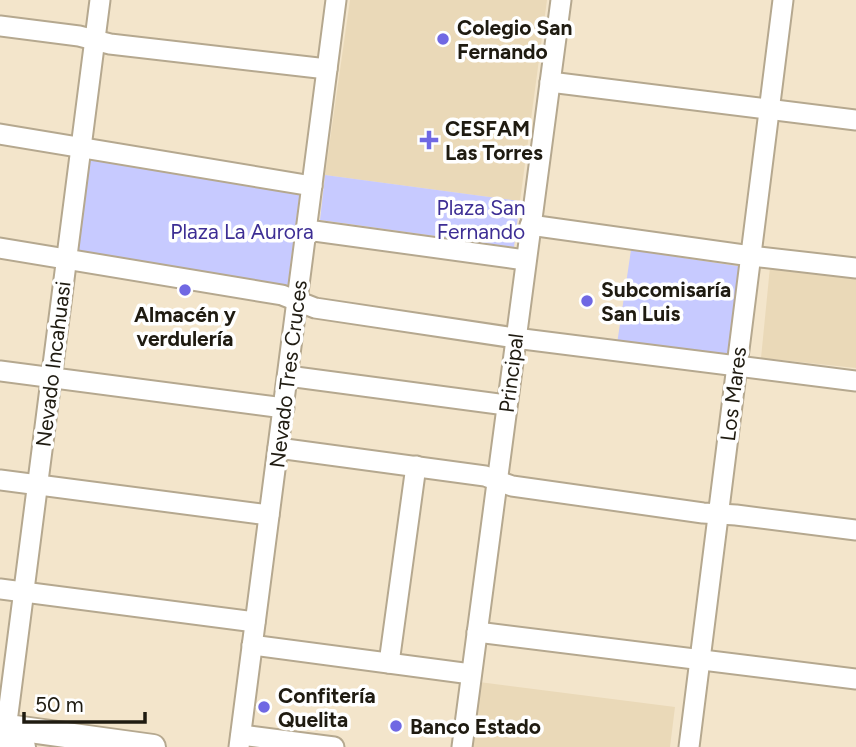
<svg xmlns="http://www.w3.org/2000/svg" width="856" height="747" font-family="Figtree,sans-serif">
<style>
.built{fill:#ead9b8}
.green{fill:#c7caff}
.lines{fill:none;stroke-linecap:round;stroke-linejoin:round}
.minor-casing{stroke:#b5a88f;stroke-width:23}
.tertiary-casing{stroke:#b5a88f;stroke-width:28}
.minor{stroke:#fff;stroke-width:19}
.tertiary{stroke:#fff;stroke-width:24}
.poi-dot{fill:#7068e3;stroke:#fff;stroke-width:2.5}
.labels{text-anchor:middle;dominant-baseline:central;stroke-width:7;stroke-linejoin:round;paint-order:stroke}
.poi-label{font-size:21px;font-weight:bold;fill:#1f1b11;stroke:#fff;text-anchor:start}
.park-label{font-size:21px;fill:#3d2e94;stroke:#fff}
.street-label{font-size:21px;fill:#1f1b11;stroke:#fff}
</style>
<rect width="100%" height="100%" fill="#f3e5cb"/>
<!-- built -->
<g class="built">
<path d="M350,0H547L520,201L325,175Z"/>
<path d="M770,267L856,276V368L761,358Z"/>
<path d="M479,682L675,707L670,747H470Z"/>
</g>
<!-- green -->
<g class="green">
<path d="M90,155L300,191L287,290L76,251Z"/>
<path d="M325,175L520,201L514,247L320,220Z"/>
<path d="M631,250L744,267L730,361L617,344Z"/>
</g>
<g class="lines">
<!-- minor casing -->
<g class="minor-casing">
<g id="minor">
<path d="M0,26L79,36L110,44L327,69"/>
<path d="M550,82L856,120"/>
<path d="M0,134L312,186"/>
<path d="M530,225L751,256L856,268"/>
<path d="M307,230L525,260"/>
<path d="M0,248L282,295L315,308L515,338L856,381"/>
<path d="M0,371L284,408"/>
<path d="M288,376L506,405"/>
<path d="M278,448L485,476L512,486L703,513L736,515L856,530"/>
<path d="M0,480L269,515"/>
<path d="M0,589L255,622"/>
<path d="M477,632L856,679"/>
<path d="M252,645L471,674"/>
<path d="M389,663L416,466"/>
<path d="M0,729L8,714L100,0"/>
<path d="M241,735L334,747"/>
<path d="M239,747L336,0"/>
<path d="M462,747L561,0"/>
<path d="M689,747L783,0"/>
</g>
</g>
<!-- tertiary casing -->
<g class="tertiary-casing">
<g id="tertiary">
<path d="M0,726L153,747"/>
<path d="M0,744L23,747"/>
</g>
</g>
<!-- minor -->
<use href="#minor" class="minor"/>
<!-- tertiary -->
<use href="#tertiary" class="tertiary"/>
</g>
<!-- markers -->
<g class="poi-dot">
<circle cx="443" cy="39" r="7"/>
<path d="M425.5 129.5h7v7h7v7h-7v7h-7v-7h-7v-7h7z"/>
<circle cx="185" cy="290" r="7"/>
<circle cx="587" cy="301" r="7"/>
<circle cx="264" cy="707" r="7"/>
<circle cx="396" cy="726" r="7"/>
</g>
<g class="labels">
<!-- poi labels -->
<g class="poi-label">
<text x="457" y="27">Colegio San<tspan x="457" dy="24">Fernando</tspan></text>
<text x="445" y="128">CESFAM<tspan x="445" dy="24">Las Torres</tspan></text>
<text x="601" y="289">Subcomisaría<tspan x="601" dy="24">San Luis</tspan></text>
<text x="185" y="314" text-anchor="middle">Almacén y<tspan x="185" dy="24">verdulería</tspan></text>
<text x="278" y="695">Confitería<tspan x="278" dy="24">Quelita</tspan></text>
<text x="410" y="726">Banco Estado</text>
</g>
<!-- park labels -->
<g class="park-label">
<text x="481" y="207">Plaza San<tspan x="481" dy="24">Fernando</tspan></text>
<text x="242" y="231">Plaza La Aurora</text>
</g>
<!-- street labels -->
<g class="street-label">
<text transform="translate(53 364) rotate(-83)">Nevado Incahuasi</text>
<text transform="translate(511 373) rotate(-83)">Principal</text>
<text transform="translate(288 374) rotate(-83)">Nevado Tres Cruces</text>
<text transform="translate(733 394) rotate(-83)">Los Mares</text>
</g>
</g>
<!-- scale -->
<path d="M24 712v10h121v-10" fill="none" stroke="#1f1b11" stroke-width="3.5"/>
<text x="35" y="712" font-size="21" fill="#1f1b11" stroke="#ffffff" stroke-width="5" paint-order="stroke">50 m</text>
</svg>
